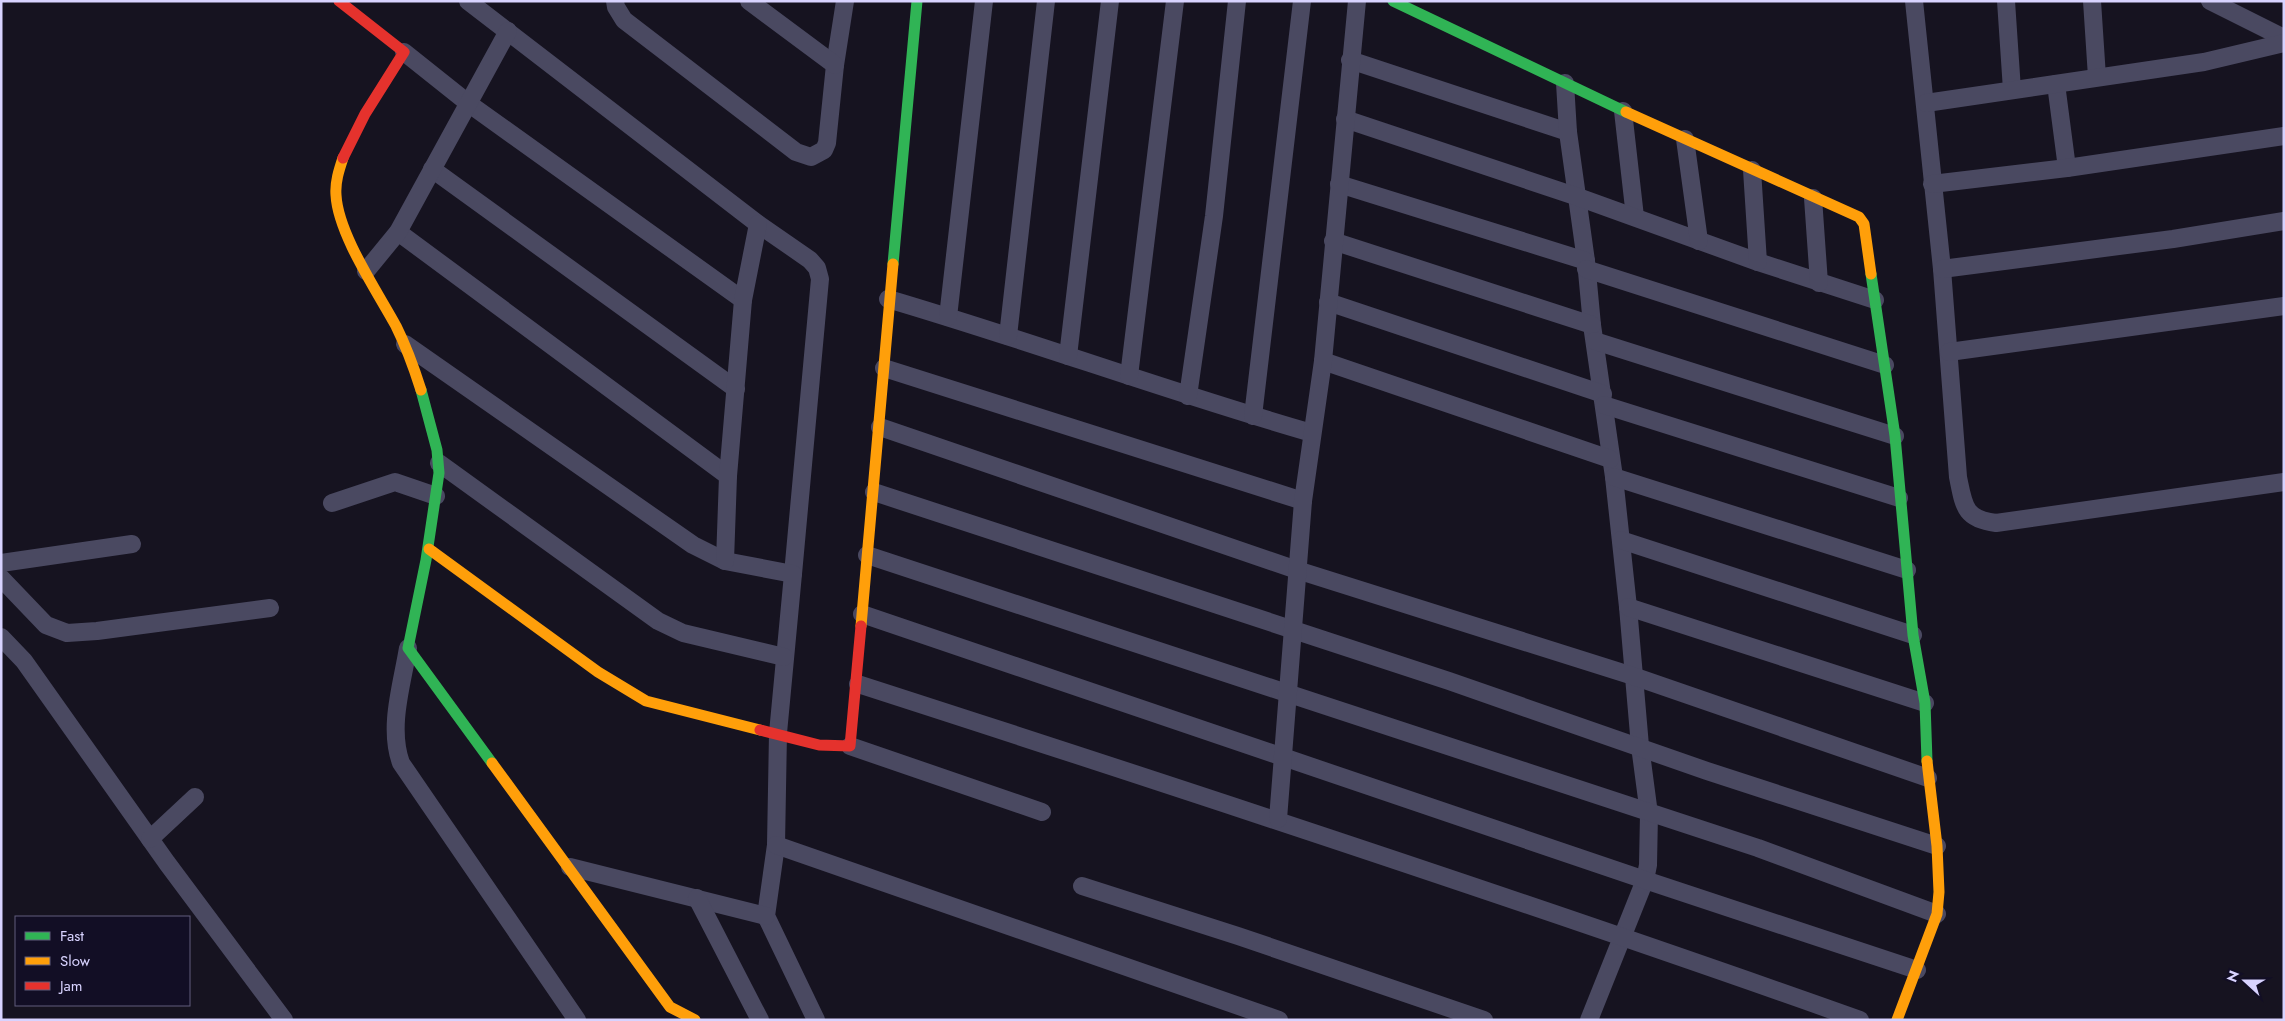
<svg xmlns="http://www.w3.org/2000/svg" width="2285" height="1021" font-family="Jost,sans-serif">
<style>
.lines{fill:none;stroke-linecap:round;stroke-linejoin:round}
.street{stroke:#4a4961;stroke-width:18}
.fast{stroke:#30b455;stroke-width:11}
.slow{stroke:#ff9f0a;stroke-width:11}
.jam{stroke:#e5322d;stroke-width:11}
</style>
<rect width="100%" height="100%" fill="#161320"/>
<g class="lines">
<!-- street -->
<g class="street">
<path d="M468,1L758,224L810,260L817,268L820,279L793,574"/>
<path d="M615,1L616,7L624,20L796,152L811,157L824,150L827,143L835,65L845,1"/>
<path d="M749,1L835,65"/>
<path d="M1914,1L1942,269L1958,477C1964,506 1964,519 1996,523L2284,482"/>
<path d="M2006,1L2012,90"/>
<path d="M2092,1L2097,77"/>
<path d="M2210,1L2284,38"/>
<path d="M404,52L468,103L743,300"/>
<path d="M1350,60L1568,132"/>
<path d="M1565,83L1568,132L1586,261L1592,325L1614,477L1628,607L1640,746L1649,814L1648,865L1645,880L1589,1020"/>
<path d="M2056,84L2067,168"/>
<path d="M1926,103L2204,62L2284,43"/>
<path d="M1623,111L1635,217"/>
<path d="M1345,119L1578,197L1758,262L1875,300"/>
<path d="M1685,139L1699,241"/>
<path d="M432,169L736,389"/>
<path d="M1752,170L1758,262"/>
<path d="M1339,184L1586,261"/>
<path d="M1932,184L2067,168L2284,136"/>
<path d="M1813,198L1819,283"/>
<path d="M398,232L728,476"/>
<path d="M1333,241L1592,325"/>
<path d="M1586,269L1885,365"/>
<path d="M1942,269L2173,239L2284,221"/>
<path d="M366,271L398,232L508,31"/>
<path d="M888,299C1031,341 1169,392 1312,433"/>
<path d="M1328,302L1603,394"/>
<path d="M948,317L984,1"/>
<path d="M1008,336L1046,1"/>
<path d="M1595,341L1895,436"/>
<path d="M405,344L693,545L725,561L793,574L778,733L776,845L766,916L816,1020"/>
<path d="M1949,352L2284,306"/>
<path d="M1068,356L1110,1"/>
<path d="M1323,361L1610,459"/>
<path d="M884,368L1303,501"/>
<path d="M1129,376L1175,1"/>
<path d="M1188,396L1214,216L1237,1"/>
<path d="M1604,405L1899,498"/>
<path d="M1253,416L1302,1"/>
<path d="M880,427L1297,570L1633,676L1928,778"/>
<path d="M439,463L658,621L683,633L784,657"/>
<path d="M1614,477L1907,570"/>
<path d="M874,492L1449,681L1707,771L1937,846"/>
<path d="M332,503L395,482L436,496"/>
<path d="M1621,540L1913,635"/>
<path d="M867,555L1758,848L1937,914"/>
<path d="M725,561L728,476L743,300L758,224"/>
<path d="M1,563L132,544"/>
<path d="M1,578L46,625L67,633L97,631L270,608"/>
<path d="M1628,607L1925,703"/>
<path d="M862,614L1645,880L1917,970"/>
<path d="M1,637L24,661L167,863L284,1020"/>
<path d="M408,648C402,685 388,727 401,763L577,1020"/>
<path d="M858,684C1193,792 1528,902 1860,1020"/>
<path d="M850,746L1042,812"/>
<path d="M1278,819L1303,501L1323,361L1357,1"/>
<path d="M150,839L195,797"/>
<path d="M776,845L1279,1020"/>
<path d="M570,867L766,916"/>
<path d="M1082,886L1238,936L1484,1020"/>
<path d="M697,898L760,1020"/>
</g>
<!-- fast -->
<g class="fast">
<path d="M1393,1L1626,112"/>
<path d="M893,264L917,1"/>
<path d="M1871,274L1895,436L1913,635L1925,703L1927,761"/>
<path d="M421,390L437,450L439,473L426,560L408,648L492,763"/>
</g>
<!-- slow -->
<g class="slow">
<path d="M1626,112L1859,217L1864,224L1871,274"/>
<path d="M343,158C339,170 335,182 336,195C338,234 377,291 396,326C406,346 414,368 421,390"/>
<path d="M429,549L598,672L646,701L760,730"/>
<path d="M861,626L893,264"/>
<path d="M492,763L670,1007L695,1020"/>
<path d="M1897,1020L1937,914L1939,892L1937,846L1927,761"/>
</g>
<!-- jam -->
<g class="jam">
<path d="M339,1L404,52L365,114L343,158"/>
<path d="M760,730L819,745L850,746L861,626"/>
</g>
</g>
<!-- border -->
<rect width="2285" height="1021" fill="none" stroke="#d8d3ff" stroke-width="5"/>
<!-- legend -->
<rect x="15" y="916" width="175" height="90" fill="#120e25" stroke="#615d7c"/>
<rect x="25" y="932" width="25" height="8" fill="#30b455" stroke="#615d7c"/>
<text x="60" y="941" font-size="15" fill="#d8d3ff">Fast</text>
<rect x="25" y="957" width="25" height="8" fill="#ff9f0a" stroke="#615d7c"/>
<text x="60" y="966" font-size="15" fill="#d8d3ff">Slow</text>
<rect x="25" y="982" width="25" height="8" fill="#e5322d" stroke="#615d7c"/>
<text x="60" y="991" font-size="15" fill="#d8d3ff">Jam</text>
<!-- north arrow -->
<g transform="translate(2245 981) rotate(291)" stroke="#120e25" stroke-width="4" paint-order="stroke">
<path d="M0-4L9 19L0 12L-9 19Z" fill="#d8d3ff"/>
<text y="-8" font-size="14" font-weight="bold" text-anchor="middle" fill="#d8d3ff">N</text>
</g>
</svg>
